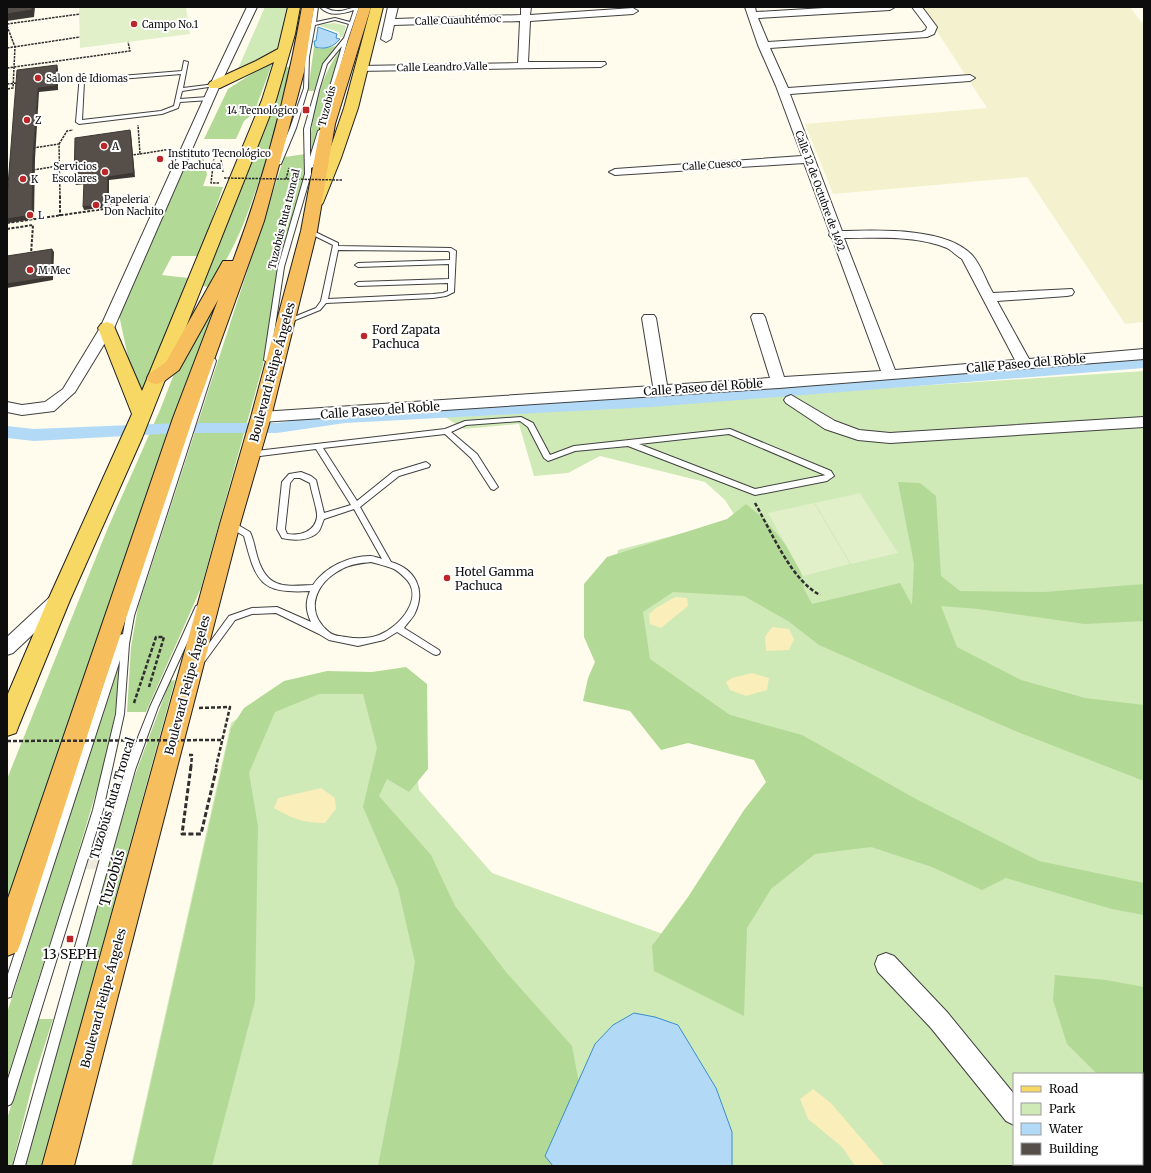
<svg xmlns="http://www.w3.org/2000/svg" width="1151" height="1173" font-family="Merriweather,serif">
<style>
.farmland{fill:#f4f2ce}
.green{fill:#cfe9b7;fill-rule:evenodd}
.forest{fill:#b3d996}
.sand{fill:#faeeba}
.pitch{fill:#e1f0c9}
.plaza{fill:#eeeadd}
.water{fill:#b2daf6;stroke:#3a8ecc}
.lines{fill:none;stroke-linecap:round;stroke-linejoin:round}
.canal{fill:#b2daf6;fill-rule:evenodd}
.service-casing{stroke:#404040;stroke-width:2}
.minor-casing{stroke:#404040;stroke-width:2}
.primary-casing{stroke:#1e1e1e;stroke-width:2}
.trunk-casing{stroke:#1e1e1e;stroke-width:2}
.path-far3{stroke:#2f2f2f;stroke-width:1.5;stroke-dasharray:2.5 1;stroke-linecap:butt}
.path-far2{stroke:#2f2f2f;stroke-width:2;stroke-dasharray:3 1.5;stroke-linecap:butt}
.path-far1{stroke:#2f2f2f;stroke-width:2.5;stroke-dasharray:4 2;stroke-linecap:butt}
.path{stroke:#2f2f2f;stroke-width:3;stroke-dasharray:5 2.5;stroke-linecap:butt}
.service{fill:#fff;fill-rule:evenodd}
.minor{fill:#fff;fill-rule:evenodd}
.primary{fill:#f8d864;fill-rule:evenodd}
.trunk{fill:#f6be5d;fill-rule:evenodd}
.path-bridge-far1{stroke:#2f2f2f;stroke-width:1.5;stroke-dasharray:2.5 1;stroke-linecap:butt}
.path-bridge{stroke:#2f2f2f;stroke-width:2.5;stroke-dasharray:4 2;stroke-linecap:butt}
.shaded-wall{fill:#3c3733}
.building{fill:#564e49;stroke:#3c3733}
.poi-dot{fill:#bc2629;stroke:#fff;stroke-width:1.5}
.labels{text-anchor:middle;dominant-baseline:central;stroke-width:4;stroke-linejoin:round;paint-order:stroke}
.far-street-label{font-size:10px;fill:#0d0d0d;stroke:#fff}
.far-poi-label{font-size:10px;fill:#0d0d0d;stroke:#fff;text-anchor:start}
.poi-label{font-size:12px;fill:#0d0d0d;stroke:#fff;text-anchor:start}
.street-label{font-size:12px;fill:#0d0d0d;stroke:#fff}
.near-street-label{font-size:14px;fill:#0d0d0d;stroke:#fff}
.near-poi-label{font-size:14px;fill:#0d0d0d;stroke:#fff}
</style>
<rect width="100%" height="100%" fill="#fffced"/>
<!-- farmland -->
<path class="farmland" d="M921,7H1130L1144,25V322L1125,324L1027,177L833,194L805,124L987,108Z"/>
<!-- green -->
<g class="green">
<path d="M265,7H289L282,41L278,47L273,52L237,71Z"/>
<path d="M335,23L346,26L343,37H340L339,32L317,25Z"/>
<path d="M1144,371V1166H131L231,723L287,685L407,694L419,790L492,873L666,935L773,778L760,755L653,729L614,580L618,550L737,519L725,500L705,482L600,456L568,473L534,476L519,424L464,429L445,417ZM1014,1074H1142V1164H1014Z"/>
</g>
<!-- forest -->
<g class="forest">
<path d="M336,46L324,63L314,91H308L314,47L320,49Z"/>
<path d="M343,46L312,155H310C310,116 319,77 343,46Z"/>
<path d="M272,64L254,113L244,121L236,139H204L228,89L253,73Z"/>
<path d="M286,67H293C283,105 272,143 259,181C246,219 233,255 208,287L203,286Z"/>
<path d="M202,152L207,175L203,186L223,187L199,256H172L162,275L188,278L140,399H137L119,315L183,170H193Z"/>
<path d="M305,154V173L275,284L263,365L201,588L146,712H127L131,647L138,607L281,167L285,157Z"/>
<path d="M219,297L70,728L7,900V779L107,530L160,410L181,356Z"/>
<path d="M898,482L920,483L936,496L941,576L960,591L1044,592L1144,584V621L1085,624L978,609L941,606L957,647L1021,680L1085,698L1144,705V781L1013,730L819,645L788,621L744,596L673,592L643,612L650,659L730,715L802,735L916,799L1039,861L1144,883V915L1112,909L1006,878L982,890L932,867L871,847L815,854L771,889L747,928L744,1016L654,971L652,946L688,897L744,810L766,782L754,760L688,743L661,750L630,711L583,701L588,678L595,662L584,637V584L607,557L727,519L746,504L766,521L799,561L804,589L812,604L900,583L912,605L914,564Z"/>
<path d="M120,665L116,708L106,759L72,873L7,1078V1013L117,666Z"/>
<path d="M406,667L427,684L428,769L409,792L387,779L379,796L431,855L455,906L506,972L572,1046L579,1083L545,1155L553,1166H378L399,1058L415,962L398,888L363,807L377,748L363,694H319L275,712L249,773L258,826L255,1001L212,1166H132L231,728L244,708L284,681L327,671L372,672Z"/>
<path d="M175,680L42,1166H25L62,1027L135,775L170,681Z"/>
<path d="M1055,975L1106,980L1144,987V1131L1142,1129V1074H1097L1067,1044L1053,1000Z"/>
<path d="M38,1019H53L34,1078L12,1166H7V1119Z"/>
</g>
<!-- sand -->
<g class="sand">
<path d="M675,597L687,598L688,606L661,628L650,624L649,614L656,608Z"/>
<path d="M772,627L789,629L794,639L789,650L766,651L765,637Z"/>
<path d="M752,673L769,678L767,690L746,696L730,690L726,682L732,678Z"/>
<path d="M321,788L335,798L336,809L325,823C305,823 292,819 274,808L278,798Z"/>
<path d="M813,1089L831,1103L885,1166H855L842,1147L808,1119L800,1099Z"/>
</g>
<!-- pitch -->
<g class="pitch">
<path d="M79,7H186L190,34L80,48Z"/>
<path d="M860,493L898,553L851,564L815,503Z"/>
<path d="M814,503L850,564L803,576L768,513Z"/>
</g>
<!-- plaza -->
<path class="plaza" d="M111,823L98,869H86L99,824Z"/>
<!-- water -->
<g class="water">
<path d="M318,27L337,34L336,38L340,39C334,47 324,50 315,47L314,41H316Z"/>
<path d="M634,1013L655,1017L678,1025L716,1088L732,1132V1166H553L545,1156L595,1044L613,1025Z"/>
</g>
<g class="lines">
<!-- canal -->
<path class="canal" d="M1144,358V368L651,407L345,423L277,433H180L34,441L7,438V426L34,429L180,423H277L345,413L651,397Z"/>
<!-- service casing -->
<g class="service-casing">
<g id="service">
<path d="M314,7H318L316,22L335,18L350,22L354,10C342,14 329,17 320,7C326,7 330,11 336,11C344,12 351,7 359,7L348,39L328,111L323,110L342,46L327,64L319,90L310,129V157L318,131L321,129L324,131L313,167L311,168V174L284,267L270,360L267,362L264,360L278,267L305,174L304,129L323,64L344,38L349,24L335,20L315,25L309,57L308,88L296,128L281,164L276,165L275,164L290,128L304,88L305,57Z"/>
<path d="M184,61L188,62L183,88L215,84L217,85L215,86L182,91L180,99L208,97L211,99L210,100L180,102L178,108L162,114L79,124L76,122L80,74H84V79L182,71ZM181,74L174,106L161,111L82,120L84,82Z"/>
<path d="M309,229L338,243V246L451,248L456,251L454,292L446,296L433,298L326,303L320,310L288,323H284V321L316,308L321,301L333,245L307,232L306,231ZM338,250L448,251L450,252V260L358,263L355,265L358,267L449,264V279L358,282L355,284L358,286L448,283V291L443,293L433,294L328,299Z"/>
<path d="M211,359H215L216,361L134,616L129,644L124,714L103,810L13,1100L11,1104L7,1106V1082L93,810L116,714L120,660L12,993L11,997L7,998V977L119,637L120,635L123,634L126,616Z"/>
<path d="M521,417L533,423L550,455L574,446L730,429L831,471L834,476L827,481L755,495L628,446L575,451L548,461L544,458L528,427L520,421L466,425L451,432L477,454L498,487L494,490L491,489L471,458L445,434L323,448L357,501L393,472L426,462L430,465L429,467L399,476L360,507L391,562C415,569 426,589 415,613C413,618 407,623 404,628L439,650L440,652L439,654L436,655L433,654L397,632L384,640L358,646L329,640L319,634L276,613L252,614L235,620L205,661L202,663L199,661L198,659L199,657L229,616L252,608L277,607L311,622C306,611 305,603 310,591C259,594 256,581 244,536L227,526L226,524L227,522H233L250,532C254,540 255,550 258,559C268,590 286,586 313,585C325,567 349,556 370,556C374,556 378,558 382,559L354,509L324,519C322,523 321,528 319,531C311,541 294,541 282,538L277,529L282,482L289,474L301,472L311,476L316,480L324,513L351,505L316,449L251,457L248,456L247,454L248,452L445,429L465,421ZM729,434L825,475H826L755,489L639,444ZM294,478H300L310,483C311,491 318,511 317,517C315,532 300,536 287,534L285,529L290,483ZM371,562C378,564 387,566 394,569C398,571 401,574 404,577C426,596 400,627 379,635C368,639 357,639 346,637C340,636 333,636 329,632C303,611 316,582 342,569C351,564 361,563 371,562Z"/>
<path d="M199,605L202,606L203,608L158,707L135,770L25,1166H13L125,770L150,707L195,608L196,606Z"/>
</g>
</g>
<!-- minor casing -->
<g class="minor-casing">
<g id="minor">
<path d="M247,7H257L220,85L114,328L75,392L54,411L22,415L7,412V402L22,405L45,402L63,389L100,328L210,85Z"/>
<path d="M388,7H398L395,19L521,15V7H531L530,15L633,8L638,11L633,14L530,21L528,62H605L606,64L601,67L357,71L356,69L361,66L518,63L520,21L394,25L391,39L386,42L381,39Z"/>
<path d="M745,7H755L756,12L841,7H895L890,10L758,18L768,42L922,32L926,30L927,27L912,7H922L937,27L934,34L927,37L770,48L788,88L970,75L975,78L970,81L790,94L842,231C877,230 946,227 972,255C981,265 986,281 993,293L1072,289L1074,292L1072,295L1067,296L997,301L1029,359L1144,349V359L779,388L261,422L256,421L254,417L256,413L261,412L653,386L642,318L644,315H654L656,318L667,385L770,378L751,317L753,314H763L765,317L784,377L881,371L832,238L829,235L830,233L804,163L615,175L609,172L615,169L802,156L776,86L758,45ZM844,238C877,238 916,235 947,248C952,251 957,256 962,259L1015,360L895,370Z"/>
<path d="M791,395L835,421L859,430L890,433L1144,417V427L890,443L858,440L825,429L786,403L784,400L786,397Z"/>
<path d="M57,594L63,596L66,601L63,606L13,653L7,655V637L51,596Z"/>
<path d="M886,953L894,956L947,1012L1014,1094V1125L1006,1121L931,1028L878,972L875,964L878,956Z"/>
<path d="M1038,1164H1077L1078,1166H1038Z"/>
</g>
</g>
<!-- primary casing -->
<g class="primary-casing">
<g id="primary">
<path d="M288,7H300L295,34L276,100L142,438L70,600L19,725L16,733L7,736V696L48,600L132,414L98,328L101,324L107,322L113,324L142,391L262,100L274,62L220,88H210L208,85L210,82L256,61L278,49Z"/>
<path d="M371,7H383L358,108L341,158L323,203L320,206H310L307,203L327,158L344,108Z"/>
</g>
</g>
<!-- trunk casing -->
<g class="trunk-casing">
<g id="trunk">
<path d="M302,7H314L304,72L264,221L193,418L100,696L21,942L17,952L7,956V901L173,418L218,300L179,370L163,382L156,384L149,382L147,378L149,374L166,362L223,261H233C264,179 287,93 302,7Z"/>
<path d="M359,7H371L335,124L317,231L271,417L240,524L74,1166H42L220,524L251,417L301,231L321,124Z"/>
</g>
</g>
<!-- path-far3 -->
<g class="path-far3">
<path d="M7,24L80,14"/>
<path d="M7,26L15,47L13,88L7,89"/>
<path d="M7,48L80,37"/>
<path d="M7,68L130,51L128,42"/>
<path d="M7,84L18,83"/>
<path d="M59,144L67,131L73,130"/>
<path d="M33,148L59,144L60,197"/>
<path d="M140,154L171,149"/>
<path d="M130,155L140,154L138,125"/>
<path d="M33,170L77,163"/>
<path d="M286,179L289,168"/>
<path d="M219,183H211L215,148H219L223,172"/>
</g>
<!-- path-far2 -->
<g class="path-far2">
<path d="M60,196V216"/>
<path d="M111,202L150,197"/>
<path d="M7,223L111,208V202L109,203"/>
<path d="M7,229L33,225L31,254"/>
</g>
<!-- path-far1 -->
<g class="path-far1">
<path d="M755,503C771,531 791,580 820,595"/>
<path d="M134,703L156,637H164L149,687"/>
<path d="M199,708L230,707L216,767"/>
<path d="M189,755H192L191,767"/>
</g>
<!-- path -->
<path class="path" d="M191,766L182,834H201L217,766"/>
<!-- service -->
<use href="#service" class="service"/>
<!-- minor -->
<use href="#minor" class="minor"/>
<!-- primary -->
<use href="#primary" class="primary"/>
<!-- trunk -->
<use href="#trunk" class="trunk"/>
<!-- path-bridge-far1 -->
<path class="path-bridge-far1" d="M224,178L342,180"/>
<!-- path-bridge -->
<path class="path-bridge" d="M7,741L223,740"/>
</g>
<!-- shaded-wall -->
<g class="shaded-wall">
<path d="M32,7H35L34,17L7,21V14Z"/>
<path d="M57,65L58,69V90L39,92L35,159L34,219L8,223L7,219L33,155L38,88Z"/>
<path d="M130,130L131,133L135,177L109,180V207L84,210L83,207L108,177Z"/>
<path d="M84,181L85,184L76,185L74,182Z"/>
<path d="M52,249L54,252L53,280L7,288V284Z"/>
</g>
<!-- building -->
<g class="building">
<path d="M7,7H32V10L7,14Z"/>
<path d="M57,65L56,86L38,88L33,155L32,215L7,219V198L17,70Z"/>
<path d="M130,130L134,173L108,177L107,204L83,207L84,181L74,182L75,138Z"/>
<path d="M52,249V277L7,284V256Z"/>
</g>
<!-- markers -->
<g class="poi-dot">
<circle cx="134" cy="24" r="4"/>
<circle cx="38" cy="78" r="4"/>
<rect x="302" y="106" width="8" height="8" rx="2"/>
<circle cx="27" cy="120" r="4"/>
<circle cx="104" cy="146" r="4"/>
<circle cx="160" cy="159" r="4"/>
<circle cx="105" cy="172" r="4"/>
<circle cx="23" cy="179" r="4"/>
<circle cx="96" cy="205" r="4"/>
<circle cx="30" cy="215" r="4"/>
<circle cx="30" cy="270" r="4"/>
<circle cx="364" cy="336" r="4"/>
<circle cx="447" cy="578" r="4"/>
<rect x="66" y="935" width="8" height="8" rx="2"/>
</g>
<g class="labels">
<!-- far-street labels -->
<g class="far-street-label">
<text transform="translate(458 20) rotate(-2)">Calle Cuauhtémoc</text>
<text transform="translate(442 67) rotate(-1)">Calle Leandro Valle</text>
<text transform="translate(327 106) rotate(-75)">Tuzobús</text>
<text transform="translate(712 165) rotate(-4)">Calle Cuesco</text>
<text transform="translate(820 191) rotate(70)">Calle 12 de Octubre de 1492</text>
<text transform="translate(284 219) rotate(-76)">Tuzobús Ruta troncal</text>
</g>
<!-- far-poi labels -->
<g class="far-poi-label">
<text x="142" y="24">Campo No.1</text>
<text x="46" y="78">Salon de Idiomas</text>
<text x="298" y="110" text-anchor="end">14 Tecnológico</text>
<text x="35" y="120">Z</text>
<text x="112" y="146">A</text>
<text x="168" y="153">Instituto Tecnológico<tspan x="168" dy="12">de Pachuca</tspan></text>
<text x="97" y="166" text-anchor="end">Servicios<tspan x="97" dy="12">Escolares</tspan></text>
<text x="31" y="179">K</text>
<text x="104" y="199">Papeleria<tspan x="104" dy="12">Don Nachito</tspan></text>
<text x="38" y="215">L</text>
<text x="38" y="270">M Mec</text>
</g>
<!-- poi labels -->
<g class="poi-label">
<text x="372" y="329">Ford Zapata<tspan x="372" dy="14">Pachuca</tspan></text>
<text x="455" y="571">Hotel Gamma<tspan x="455" dy="14">Pachuca</tspan></text>
</g>
<!-- street labels -->
<g class="street-label">
<text transform="translate(1026 363) rotate(-5)">Calle Paseo del Roble</text>
<text transform="translate(272 372) rotate(-75)">Boulevard Felipe Ángeles</text>
<text transform="translate(703 387) rotate(-4)">Calle Paseo del Roble</text>
<text transform="translate(380 410) rotate(-4)">Calle Paseo del Roble</text>
<text transform="translate(187 685) rotate(-75)">Boulevard Felipe Ángeles</text>
<text transform="translate(112 798) rotate(-73)">Tuzobús Ruta Troncal</text>
<text transform="translate(103 998) rotate(-75)">Boulevard Felipe Ángeles</text>
</g>
<!-- near-street labels -->
<g class="near-street-label">
<text transform="translate(112 878) rotate(-74)">Tuzobús</text>
</g>
<!-- near-poi labels -->
<g class="near-poi-label">
<text x="70" y="954">13 SEPH</text>
</g>
</g>
<!-- border -->
<rect width="1151" height="1173" fill="none" stroke="#0d0d0d" stroke-width="16"/>
<!-- legend -->
<rect x="1013" y="1073" width="130" height="92" fill="#ffffff" stroke="#9e9e9e"/>
<rect x="1021" y="1086" width="20" height="6" fill="#f8d864" stroke="#9e9e9e"/>
<text x="1049" y="1093" font-size="12" fill="#0d0d0d">Road</text>
<rect x="1021" y="1103" width="20" height="12" fill="#cfe9b7" stroke="#9e9e9e"/>
<text x="1049" y="1113" font-size="12" fill="#0d0d0d">Park</text>
<rect x="1021" y="1123" width="20" height="12" fill="#b2daf6" stroke="#9e9e9e"/>
<text x="1049" y="1133" font-size="12" fill="#0d0d0d">Water</text>
<rect x="1021" y="1143" width="20" height="12" fill="#564e49" stroke="#9e9e9e"/>
<text x="1049" y="1153" font-size="12" fill="#0d0d0d">Building</text>
</svg>
